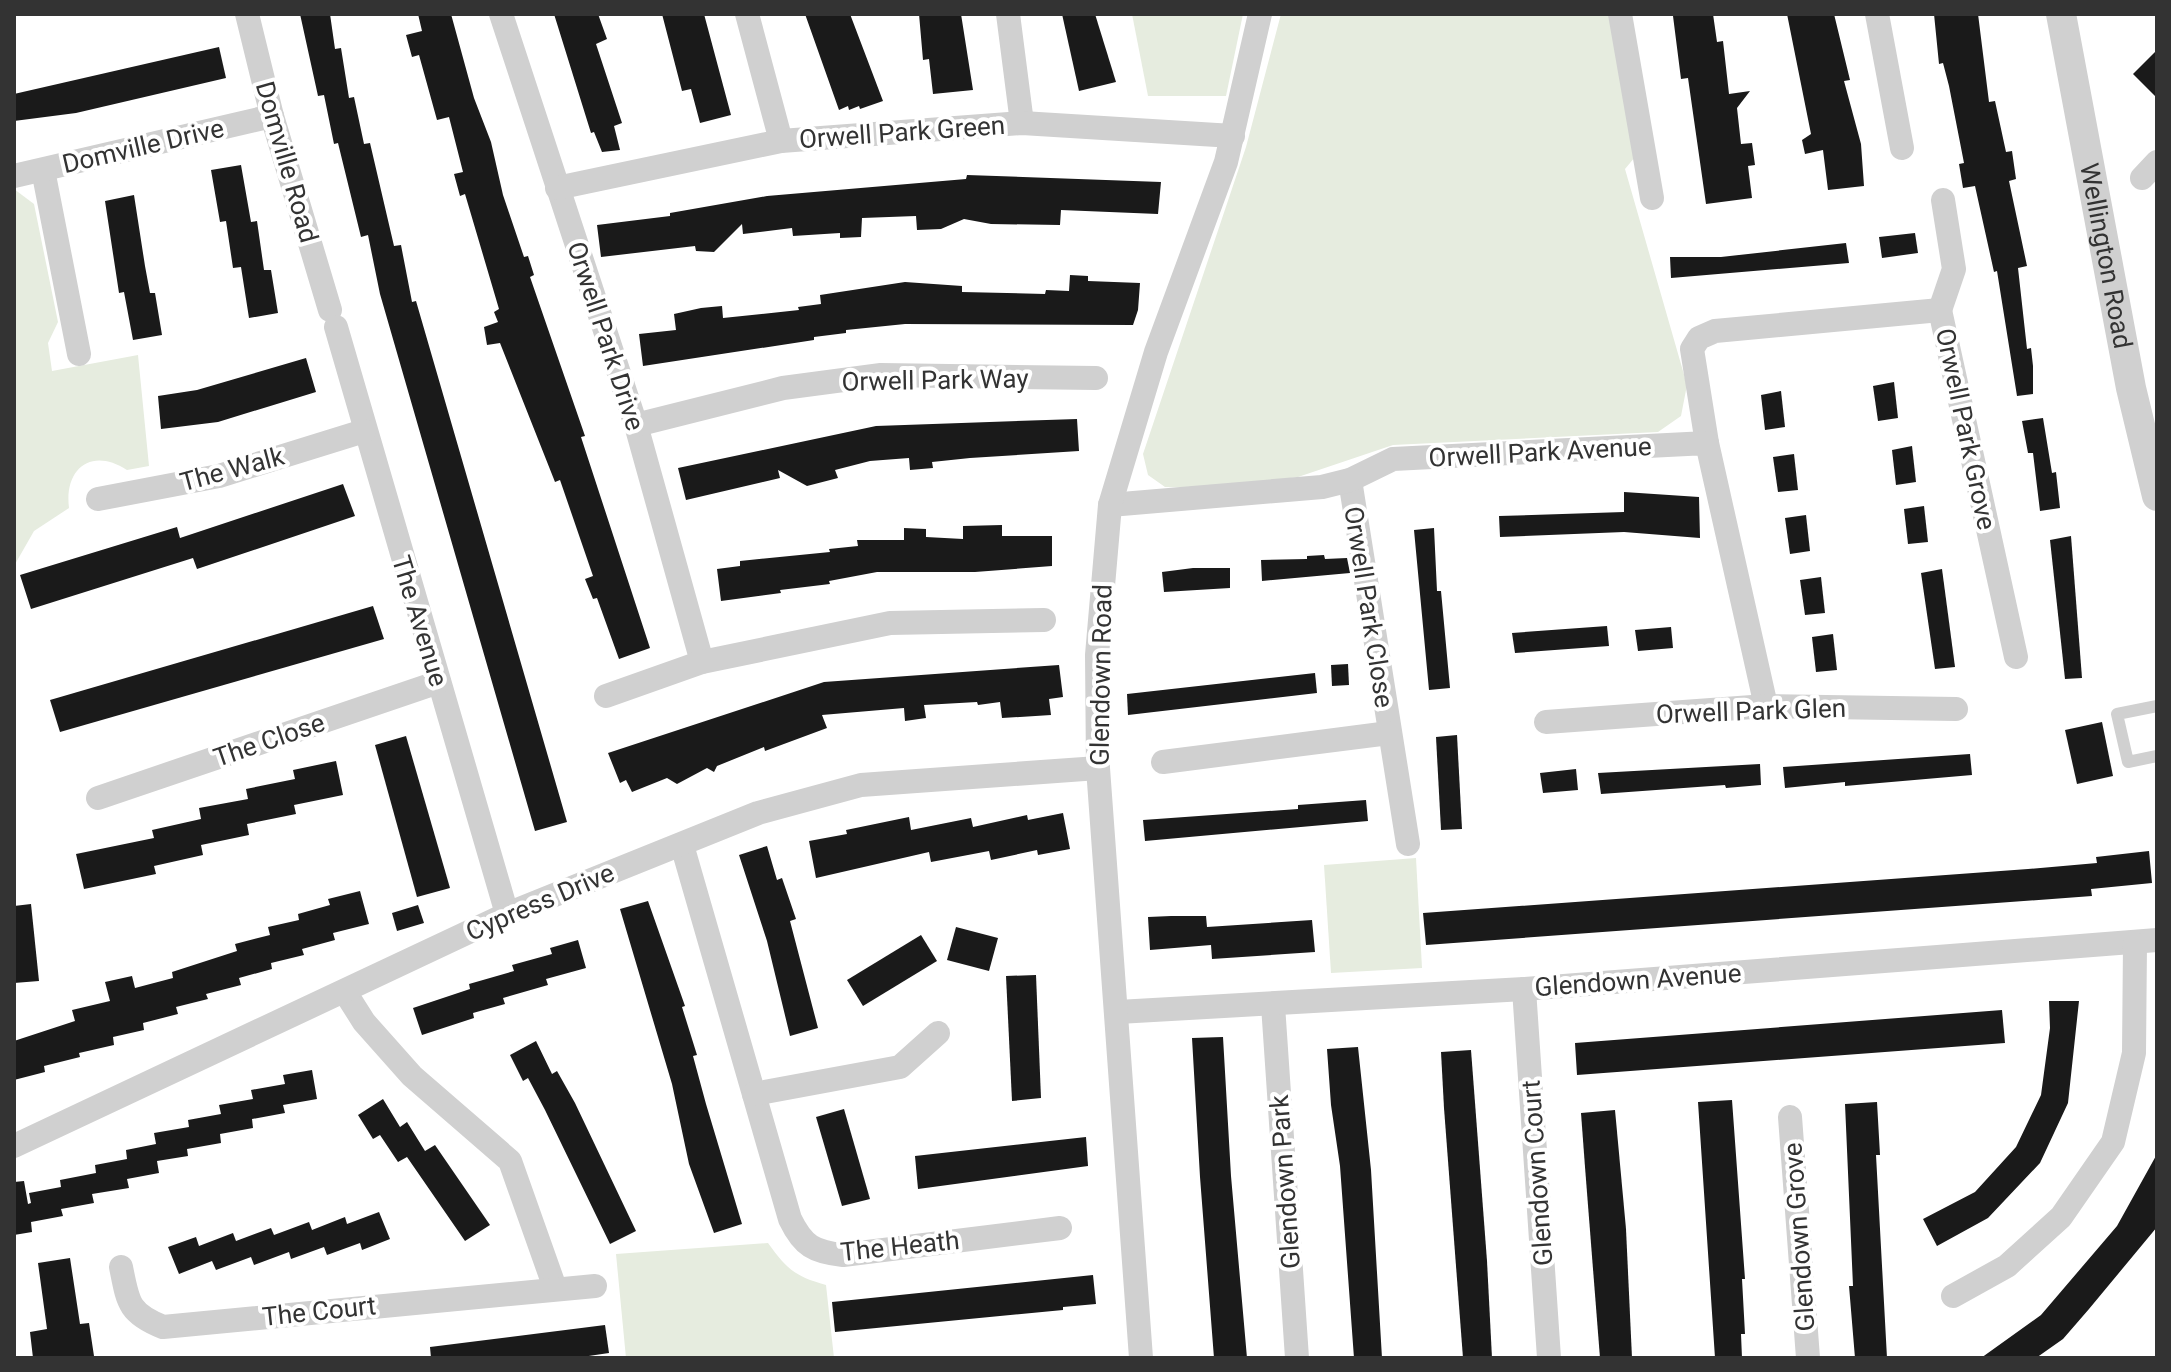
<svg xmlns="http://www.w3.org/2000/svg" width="2171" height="1372" font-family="Roboto,sans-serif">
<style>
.green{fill:#e6ecdf}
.building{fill:#1a1a1a}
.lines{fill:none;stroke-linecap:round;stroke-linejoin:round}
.service{stroke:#d0d0d0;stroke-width:12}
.minor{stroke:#d0d0d0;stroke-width:24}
.tertiary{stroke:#d0d0d0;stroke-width:30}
.labels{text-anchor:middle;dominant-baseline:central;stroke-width:8;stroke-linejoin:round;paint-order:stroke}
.street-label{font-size:26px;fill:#333;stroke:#fff}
</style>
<rect width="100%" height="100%" fill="#fff"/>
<!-- green -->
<g class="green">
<path d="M1132,14H1243L1226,96H1148Z"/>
<path d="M1281,14H1612L1635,157L1625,169L1687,385L1681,416L1658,432L1393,445L1298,477L1213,488L1165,487L1148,475L1143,454L1246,147Z"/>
<path d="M14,189L34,204L58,322L48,343L52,371L138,355L149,466L127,470C92,447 64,468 69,508L34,531L14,566Z"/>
<path d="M1416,858L1422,968L1331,973L1324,865Z"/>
<path d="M768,1243C787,1269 794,1276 826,1285L834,1358H626L616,1254Z"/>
</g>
<!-- building -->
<g class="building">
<path d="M300,14H330L335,49L341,48L349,98L354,97L364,144L370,143L394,246L401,245L412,302L416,301L567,822L535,831L380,294L368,235L361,237L338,143L334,144L324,95L318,96Z"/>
<path d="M418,14H451L474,98L491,142L503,195L524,257L528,256L534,275L530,277L585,436L581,437L650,648L619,659L597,598L593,599L585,579L593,576L560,480L555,482L500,343L487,345L484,327L498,322L494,312L499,309L465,194L460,196L454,174L463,172L449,117L437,120L419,55L412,57L406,35L422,31Z"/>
<path d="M554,14H598L607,39L596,44L622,123L614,126L620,150L602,152L594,132L591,133Z"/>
<path d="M662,14H704L731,115L700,123L691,89L682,91Z"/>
<path d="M805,14H850L883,101L860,109L859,106L849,110L848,106L839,110Z"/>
<path d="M919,14H961L973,90L933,94L929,59L923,60Z"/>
<path d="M1062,14H1095L1116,82L1079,91Z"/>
<path d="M1713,14L1717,42L1723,41L1729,94L1750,91L1737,108L1741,144L1752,143L1755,165L1748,166L1752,198L1706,204L1688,78L1681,79L1673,16Z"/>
<path d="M1787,14H1834L1850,80L1844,81L1861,144L1864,186L1828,190L1823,150L1805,154L1802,140L1811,134Z"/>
<path d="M1934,14H1978L1989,102L1995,101L2006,152L2012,151L2016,179L2009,181L2027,266L2018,268L2027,349L2031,348L2033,366V394L2017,396L1997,271L1994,272L1975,186L1963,188L1959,164L1964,163L1949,86L1943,63L1939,64Z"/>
<path d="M219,47L226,78L76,113L14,121V94Z"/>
<path d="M2157,50V98L2133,74Z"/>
<path d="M241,165L251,222L257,221L264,270H271L278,313L249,318L241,267L233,268L226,221L220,222L211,170Z"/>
<path d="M967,175L1161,182L1158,214L1061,210L1060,225L991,224L964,219L941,229L917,230L916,216L862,218L861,237L840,238V233L793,236L792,228L743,234L742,224L714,252L696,251L695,246L601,257L597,225L670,216V213L767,196L966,179Z"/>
<path d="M134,195L145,266L150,293H155L162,335L133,340L124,292L119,293L105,201Z"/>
<path d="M1915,233L1918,253L1882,258L1879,237Z"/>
<path d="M1846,243L1849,263L1671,278L1670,257H1721Z"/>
<path d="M1070,275L1088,276V281L1140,283L1138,310L1133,325L905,324L846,330V333L814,337V340L643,366L639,334L676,330L674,314L701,308L722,306L723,318L799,310L798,307L821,304L820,295L905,282L962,286V292L1045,294L1046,290L1069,291Z"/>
<path d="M306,358L316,392L218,422L161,429L158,396L197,390Z"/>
<path d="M1894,382L1898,418L1878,421L1873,386Z"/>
<path d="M1781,391L1785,427L1765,430L1761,395Z"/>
<path d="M2043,418L2052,473L2056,472L2060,508L2040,511L2033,453H2028L2022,421Z"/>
<path d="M1077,419L1079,451L970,458L932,462L933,468L910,470L909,458L870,461L835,470L838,478L807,486L778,470L780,478L686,500L678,468L876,426Z"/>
<path d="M1912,446L1916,482L1896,485L1892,450Z"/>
<path d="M1794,454L1798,490L1778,492L1773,457Z"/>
<path d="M343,484L355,516L197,569L193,558L31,609L20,575L177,527L180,538Z"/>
<path d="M1624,492L1699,497L1700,538L1624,532L1500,537L1499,516L1624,512Z"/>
<path d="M1924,506L1928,542L1908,544L1904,509Z"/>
<path d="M1806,515L1810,551L1790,554L1785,518Z"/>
<path d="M1002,525V536H1052V566L975,572H877L829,581L830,584L780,590L781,593L721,601L717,569L740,566V561L830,552L829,549L858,546L857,540H904V528L926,529V537L963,539V526Z"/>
<path d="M1434,528L1437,591H1441L1450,688L1429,690L1414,530Z"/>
<path d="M2071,536L2082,678L2065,679L2050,540Z"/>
<path d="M1324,555L1325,559L1347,558L1350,573L1262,581L1261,560L1307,559V556Z"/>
<path d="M1193,568H1230V588L1164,592L1162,572Z"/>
<path d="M1942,569L1955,667L1935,669L1921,573Z"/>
<path d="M1821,577L1825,613L1805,615L1800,580Z"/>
<path d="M373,606L384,639L60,732L50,700Z"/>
<path d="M1607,626L1609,646L1515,653L1512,633Z"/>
<path d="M1671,627L1673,648L1638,651L1635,630Z"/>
<path d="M1833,634L1837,670L1816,672L1812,637Z"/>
<path d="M1348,664L1349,685L1332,686L1331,665Z"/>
<path d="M1059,665L1063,697L1049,699L1051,715L1002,718L1000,702L978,705L977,702L924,705L926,718L905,721L904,708L822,715L827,728L765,751L764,747L717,766L714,772L707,768L677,784L667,778L632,792L626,780L620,783L608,753L824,682Z"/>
<path d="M1315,673L1317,693L1128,715L1127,694Z"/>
<path d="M2102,722L2113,776L2077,784L2065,730Z"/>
<path d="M1457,735L1462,829L1441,830L1436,737Z"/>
<path d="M406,736L450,888L417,897L375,745Z"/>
<path d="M1970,754L1972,775L1845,786V782L1785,788L1783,767Z"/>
<path d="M336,761L343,795L294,805L296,814L247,824L249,835L201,845L203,855L154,866L156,874L84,889L76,854L154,838L152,830L201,819L199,808L248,799L246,789L295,779L293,770Z"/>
<path d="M1760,764L1761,785L1726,788L1725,785L1601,794L1598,773Z"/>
<path d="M1576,769L1578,790L1543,793L1540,773Z"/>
<path d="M1366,800L1368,821L1145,841L1143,820L1298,809V805Z"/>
<path d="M1063,813L1070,849L1038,855L1037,850L991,860L989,851L931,862L929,852L816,878L809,841L847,834L846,830L909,817L911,830L971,818L973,827L1027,815L1028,820Z"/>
<path d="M767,846L777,880L782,878L796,919L790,921L818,1028L790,1036L767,941L739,855Z"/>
<path d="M2149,851L2152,883L2091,889L2092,896L1426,945L1423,913L2028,869L2097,863L2096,857Z"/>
<path d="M360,891L369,924L333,933L335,940L302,949L304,955L271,963L272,969L239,978L241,985L206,994L208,999L176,1007L178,1014L143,1023L144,1030L113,1037L114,1045L79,1053L80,1057L44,1066L45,1072L14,1080V1041L75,1021L72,1010L110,1001L105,982L132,976L135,988L173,978L172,972L237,951L235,944L270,935L268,927L299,920L298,914L330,905L328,899Z"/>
<path d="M648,901L685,1006L682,1007L697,1055L693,1056L706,1104L742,1224L714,1233L689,1164L672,1084L620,909Z"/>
<path d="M31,904L39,981L14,983V906Z"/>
<path d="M418,905L424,923L397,931L392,913Z"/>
<path d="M1171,916H1206L1207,927L1312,920L1315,952L1212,959L1211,945L1150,950L1148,917Z"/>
<path d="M956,927L998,938L989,971L947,960Z"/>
<path d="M921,935L937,961L863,1006L847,980Z"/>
<path d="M578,940L586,968L546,979L548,985L503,998L505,1004L473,1013L474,1018L422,1035L413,1008L470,989L469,984L514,971L512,965L552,954L550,948Z"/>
<path d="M1036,975L1041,1098L1012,1101L1006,976Z"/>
<path d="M2049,1001H2079L2068,1103L2040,1163L1988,1218L1937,1246L1923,1219L1975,1192L2016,1147L2041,1095L2050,1028Z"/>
<path d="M2002,1010L2005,1043L1577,1075L1575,1043Z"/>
<path d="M1223,1037L1231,1176L1247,1358H1214L1200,1177L1192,1038Z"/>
<path d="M536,1041L552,1074L557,1071L575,1103L636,1231L610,1244L545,1110L528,1078L523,1081L510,1055Z"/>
<path d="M1358,1047L1371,1170L1382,1358H1354L1340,1166L1331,1105L1327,1049Z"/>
<path d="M1471,1050L1487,1261L1492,1358H1463L1444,1108L1441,1052Z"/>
<path d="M312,1070L317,1099L283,1105L285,1113L252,1119L253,1128L220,1134L221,1143L187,1149L188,1156L157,1161L159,1173L127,1179L129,1188L92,1194L94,1203L61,1209L63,1216L31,1222L32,1232L14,1235V1182L24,1181L28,1204L31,1203L29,1193L61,1187L60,1180L96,1173L95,1165L127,1159L126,1150L156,1144L154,1133L189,1127L188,1120L221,1114L219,1105L253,1099L251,1090L285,1084L283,1075Z"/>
<path d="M383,1099L400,1127L407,1122L425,1151L435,1145L490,1225L465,1241L407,1157L398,1162L380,1135L373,1139L358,1115Z"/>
<path d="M1732,1100L1745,1279H1742L1745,1334H1741L1742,1358H1715L1698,1102Z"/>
<path d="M1877,1102L1880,1155H1876L1887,1358H1855L1849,1286H1853L1845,1104Z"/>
<path d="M844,1109L870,1199L842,1206L816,1117Z"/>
<path d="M1615,1110L1626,1229L1632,1358H1600L1585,1167L1581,1113Z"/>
<path d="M1086,1137L1088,1166L918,1189L915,1156Z"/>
<path d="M2157,1154V1227L2089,1309L2063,1339L2036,1358H1981L2041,1315L2117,1226Z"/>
<path d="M379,1212L390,1239L362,1250L360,1243L327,1255L324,1247L291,1259L289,1252L254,1265L251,1257L216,1270L212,1261L179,1274L168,1247L196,1237L199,1246L233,1233L236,1241L271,1228L274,1235L309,1222L312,1230L345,1217L347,1224Z"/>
<path d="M70,1258L80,1324L89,1323L94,1356L33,1358L30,1332L47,1329L38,1263Z"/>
<path d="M1093,1275L1096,1304L1063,1307V1310L835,1332L832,1302Z"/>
<path d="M605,1325L609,1353L575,1358H431L430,1347Z"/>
</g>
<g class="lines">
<!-- service -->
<path class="service" d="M2157,706L2117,714L2128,762L2157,756"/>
<!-- minor -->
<g class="minor">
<path d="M247,14L272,116L330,310"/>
<path d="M501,14L636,425L702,662"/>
<path d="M747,14L781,141"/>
<path d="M1008,14L1022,123"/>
<path d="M1620,14L1652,198"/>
<path d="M1877,14L1902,148"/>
<path d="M43,170L79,354"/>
<path d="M14,176L272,116"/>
<path d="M2142,178L2157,162"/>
<path d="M557,188L781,141L1022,123L1233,136"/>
<path d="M1940,310L1954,269L1943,200"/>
<path d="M336,327L507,914"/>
<path d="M636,425L783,388L881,375L1096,378"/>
<path d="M1707,443L1692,349L1699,338L1715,331L1940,310L2016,657"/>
<path d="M1350,480L1408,844"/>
<path d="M98,499L219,476L364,431"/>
<path d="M1110,505L1322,487L1350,480L1393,459L1707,443L1766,706"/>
<path d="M606,696L702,662L890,623L1044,620"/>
<path d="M1546,722L1766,706L1956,709"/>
<path d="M1163,762L1389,733"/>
<path d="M98,798L439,682"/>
<path d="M682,845L790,1219C803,1246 814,1252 843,1255L1060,1228"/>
<path d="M1524,989L1549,1358"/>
<path d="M345,992L364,1022L412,1076L510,1161L555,1288"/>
<path d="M1273,1005L1297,1358"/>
<path d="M1118,1012L1524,989L2157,940"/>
<path d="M754,1094L900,1067L938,1033"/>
<path d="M1790,1117L1808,1358"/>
<path d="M14,1146L507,914L758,813L861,785L1098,768"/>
<path d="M121,1267C128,1302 128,1313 163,1327L595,1286"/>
<path d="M1953,1296L2007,1266L2061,1217L2113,1142L2134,1053L2135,944"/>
<path d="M1141,1358L1098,768L1097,655L1110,505L1156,352L1226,162L1260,14"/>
</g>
<!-- tertiary -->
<path class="tertiary" id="s1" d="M2061,14L2131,388L2157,496"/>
</g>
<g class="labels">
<!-- street labels -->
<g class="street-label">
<text transform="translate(902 132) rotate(-4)">Orwell Park Green</text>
<text transform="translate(143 146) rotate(-13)">Domville Drive</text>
<text transform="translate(287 162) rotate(74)">Domville Road</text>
<text stroke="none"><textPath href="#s1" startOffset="246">Wellington Road</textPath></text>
<text transform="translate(606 336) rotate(72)">Orwell Park Drive</text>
<text transform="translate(935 380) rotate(-1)">Orwell Park Way</text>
<text transform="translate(1966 429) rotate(78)">Orwell Park Grove</text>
<text transform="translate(1540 452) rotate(-3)">Orwell Park Avenue</text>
<text transform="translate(232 469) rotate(-15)">The Walk</text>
<text transform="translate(1369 607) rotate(81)">Orwell Park Close</text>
<text transform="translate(420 621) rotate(73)">The Avenue</text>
<text transform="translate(1101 675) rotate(-89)">Glendown Road</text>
<text transform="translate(1751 711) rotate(-2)">Orwell Park Glen</text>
<text transform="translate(269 740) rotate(-19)">The Close</text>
<text transform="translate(540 902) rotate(-23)">Cypress Drive</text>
<text transform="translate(1638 980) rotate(-4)">Glendown Avenue</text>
<text transform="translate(1537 1173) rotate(-94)">Glendown Court</text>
<text transform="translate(1285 1182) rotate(-94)">Glendown Park</text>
<text transform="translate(1799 1237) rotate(-94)">Glendown Grove</text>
<text transform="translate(900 1246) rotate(-6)">The Heath</text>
<text transform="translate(319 1311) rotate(-6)">The Court</text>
</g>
</g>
<!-- border -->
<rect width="2171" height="1372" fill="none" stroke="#333333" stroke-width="32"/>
</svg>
